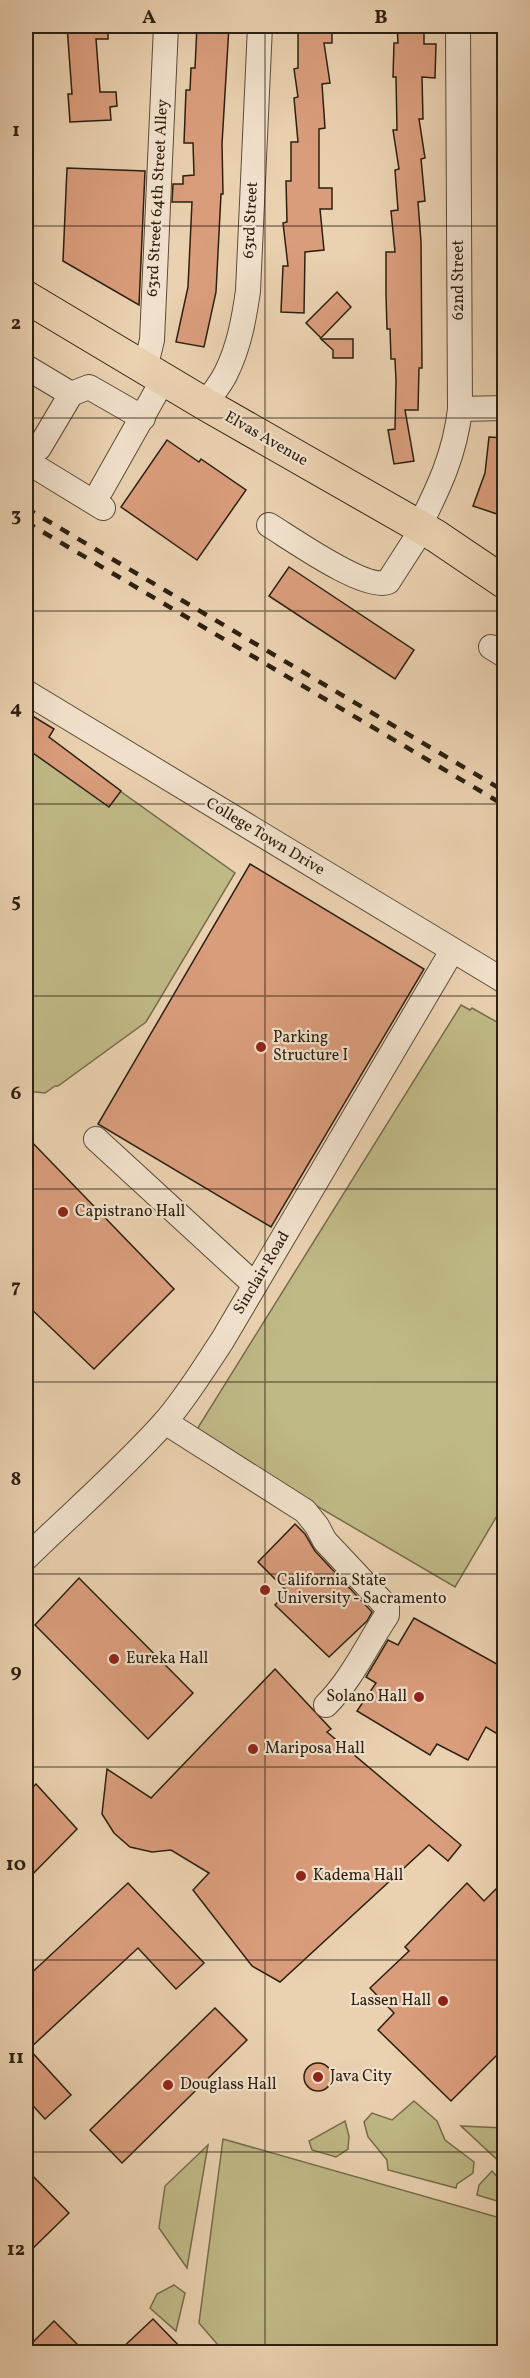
<svg xmlns="http://www.w3.org/2000/svg" width="530" height="2378" font-family="Vollkorn,serif">
<style>
.green{fill:#bfb986;stroke:#766c4b;stroke-width:1.5}
.building{fill:#da9d7c;stroke:#2d2010;stroke-width:1.5}
.lines{fill:none;stroke-linecap:round;stroke-linejoin:round}
.minor-casing{stroke:#5c4c38;stroke-width:26}
.major-casing{stroke:#2d2010;stroke-width:34}
.minor{stroke:#f1e1cc;stroke-width:24}
.major{stroke:#ead1b0;stroke-width:32}
.rail{stroke:#2d2010;stroke-width:4.5;stroke-dasharray:10 10;stroke-linecap:butt}
.grid{fill:none;stroke:#2d2010;stroke-width:1.5;stroke-opacity:0.55}
.poi-dot{fill:#8f2418;stroke:#f1e1cc;stroke-width:2}
.labels{text-anchor:middle;dominant-baseline:central;stroke-width:4.5;stroke-linejoin:round;paint-order:stroke}
.street-label{font-size:16px;fill:#2d2010;stroke:#f1e1cc}
.poi-label{font-size:16px;fill:#2d2010;stroke:#f1e1cc;text-anchor:start}
.neatline{fill:none;stroke:#2d2010;stroke-width:2}
.grid-label{font-size:20px;text-anchor:middle;font-weight:bold;fill:#2d2010}
</style>
<rect width="100%" height="100%" fill="#ead1b0"/>
<filter id="stains"><feTurbulence type="fractalNoise" baseFrequency=".00333" numOctaves="4"/><feColorMatrix values="0 0 0 0 .2 0 0 0 0 .09 0 0 0 0 .02 0 0 0 .5 -.17"/></filter>
<radialGradient id="worn" r=".72"><stop offset=".6" stop-color="#630" stop-opacity="0"/><stop offset="1" stop-color="#630" stop-opacity=".3"/></radialGradient>
<!-- green -->
<g class="green">
<path d="M26,724L235,873L146,1022L58,1086H55L45,1093L26,1091Z"/>
<path d="M461,1005L470,1010L472,1008L504,1026V1504L455,1587L194,1434Z"/>
<path d="M414,2101L437,2121L445,2140L474,2162L473,2173L457,2184L456,2188L388,2170L387,2160L368,2137L364,2122L372,2113L392,2120Z"/>
<path d="M345,2121L349,2136L348,2149L336,2157L312,2150L309,2141Z"/>
<path d="M461,2126L504,2128V2166Z"/>
<path d="M223,2139L504,2219V2322L497,2352H224L199,2323Z"/>
<path d="M208,2145L187,2268L159,2228L165,2186Z"/>
<path d="M492,2171L504,2184V2203L477,2195L479,2185Z"/>
<path d="M174,2285L185,2293L176,2331L150,2308L157,2294Z"/>
</g>
<!-- building -->
<g class="building">
<path d="M67,26H108V39H96L100,92H116L117,106L110,107L111,120L70,122L68,94H72Z"/>
<path d="M197,26H229L222,144L223,194H221L216,292L204,347L176,342L188,287L192,202H172L173,184H183V176L194,175L193,143H184L186,90H190L191,68H195Z"/>
<path d="M298,26H332V43H324L330,83L322,84L325,128L319,129V188H332V209H320L324,250L305,252L304,313L281,312L283,266H288L283,223L287,222L286,181H291V142H298L294,98L298,97L294,69L298,68Z"/>
<path d="M397,26H424V44H436L435,78L422,77L423,119H419L425,158L421,159L425,201L418,202L421,242L422,368H419L418,410H405L414,461L394,464L388,430L395,429L396,381L395,359H391L390,329H387L386,294V252H395L391,211L398,210L395,170L399,169L393,130H397L396,77H393L394,43H398Z"/>
<path d="M67,168L145,171L139,305L63,261Z"/>
<path d="M337,292L351,307L321,338L306,323Z"/>
<path d="M321,339H353V358H333V350Z"/>
<path d="M489,437L504,438V492L497,514L473,506L485,473Z"/>
<path d="M167,440L199,462L201,459L246,490L197,560L121,507Z"/>
<path d="M289,567L414,650L395,679L269,596Z"/>
<path d="M26,712L54,729L49,737L121,791L109,807L26,748Z"/>
<path d="M250,864L424,969L271,1227L98,1124Z"/>
<path d="M26,1136L174,1289L94,1369L26,1304Z"/>
<path d="M295,1524L305,1534L315,1551L372,1612L367,1621L329,1657L275,1605L288,1592L258,1562Z"/>
<path d="M79,1578L193,1693L148,1739L35,1625Z"/>
<path d="M414,1618L504,1668V1738L486,1727L468,1760L437,1744L430,1755L357,1711L376,1683L366,1677L388,1640L398,1645Z"/>
<path d="M275,1669L331,1729L327,1732L461,1845L448,1861L429,1845L280,1982L252,1966L193,1890L209,1873L171,1850L152,1852L130,1847L114,1833L102,1814L107,1769L151,1798Z"/>
<path d="M36,1784L77,1829L26,1881V1794Z"/>
<path d="M504,1881V2048L451,2101L378,2030L394,2013L370,1988L409,1951L405,1947L467,1883L484,1901Z"/>
<path d="M128,1883L204,1963L176,1989L138,1948L29,2049L71,2095L45,2119L26,2098V1978Z"/>
<path d="M215,2008L247,2040L122,2163L90,2130Z"/>
<circle cx="318" cy="2077" r="14"/>
<path d="M26,2169L69,2213L26,2255Z"/>
<path d="M153,2319L185,2352H118Z"/>
<path d="M54,2321L85,2352H26V2349Z"/>
</g>
<g class="lines">
<!-- minor casing -->
<g class="minor-casing">
<g id="minor">
<path d="M26,367L71,394"/>
<path d="M145,369L152,340L166,26"/>
<path d="M205,404C212,394 221,384 226,373C239,347 244,319 248,291L260,26"/>
<path d="M460,409L504,408"/>
<path d="M39,448L71,394L89,387L143,418"/>
<path d="M26,461L103,508"/>
<path d="M101,490L163,380"/>
<path d="M269,525C292,539 365,591 388,582L422,529"/>
<path d="M419,527C439,487 455,454 460,409L458,26"/>
<path d="M491,647L504,655"/>
<path d="M26,692L504,981"/>
<path d="M96,1139L255,1285"/>
<path d="M165,1422L305,1511L317,1526L325,1541L387,1607V1615C367,1645 352,1679 326,1705"/>
<path d="M26,1558C72,1513 121,1471 164,1423C186,1398 204,1368 222,1341L452,951"/>
</g>
</g>
<!-- major casing -->
<g class="major-casing">
<path id="major" d="M26,297L205,404L436,536L504,582"/>
</g>
<!-- minor -->
<use href="#minor" class="minor"/>
<!-- major -->
<use href="#major" class="major"/>
<!-- rail -->
<g class="rail">
<path d="M26,508L504,791"/>
<path d="M26,522L504,805"/>
</g>
</g>
<!-- grid -->
<path class="grid" d="M265,26V2352M26,226H504M26,418H504M26,611H504M26,804H504M26,996H504M26,1189H504M26,1382H504M26,1574H504M26,1767H504M26,1960H504M26,2152H504"/>
<!-- markers -->
<g class="poi-dot">
<circle cx="261" cy="1047" r="6"/>
<circle cx="63" cy="1212" r="6"/>
<circle cx="265" cy="1590" r="6"/>
<circle cx="114" cy="1659" r="6"/>
<circle cx="419" cy="1697" r="6"/>
<circle cx="253" cy="1749" r="6"/>
<circle cx="301" cy="1876" r="6"/>
<circle cx="443" cy="2001" r="6"/>
<circle cx="318" cy="2077" r="6"/>
<circle cx="168" cy="2085" r="6"/>
</g>
<g class="labels">
<!-- street labels -->
<g class="street-label">
<text transform="translate(158 198) rotate(-87)">63rd Street 64th Street Alley</text>
<text transform="translate(251 220) rotate(-87)">63rd Street</text>
<text transform="translate(459 280) rotate(-90)">62nd Street</text>
<text transform="translate(266 439) rotate(30)">Elvas Avenue</text>
<text transform="translate(265 837) rotate(31)">College Town Drive</text>
<text transform="translate(262 1273) rotate(-59)">Sinclair Road</text>
</g>
<!-- poi labels -->
<g class="poi-label">
<text x="273" y="1038">Parking<tspan x="273" dy="18">Structure I</tspan></text>
<text x="75" y="1212">Capistrano Hall</text>
<text x="277" y="1581">California State<tspan x="277" dy="18">University - Sacramento</tspan></text>
<text x="126" y="1659">Eureka Hall</text>
<text x="407" y="1697" text-anchor="end">Solano Hall</text>
<text x="265" y="1749">Mariposa Hall</text>
<text x="313" y="1876">Kadema Hall</text>
<text x="431" y="2001" text-anchor="end">Lassen Hall</text>
<text x="330" y="2077">Java City</text>
<text x="180" y="2085">Douglass Hall</text>
</g>
</g>
<!-- margin -->
<rect width="530" height="2378" fill="none" stroke="#ead1b0" stroke-width="66"/>
<rect x="33" y="33" width="464" height="2312" class="neatline"/>
<g class="grid-label">
<text x="149" y="23">A</text>
<text x="381" y="23">B</text>
<text x="16" y="136">1</text>
<text x="16" y="329">2</text>
<text x="16" y="521">3</text>
<text x="16" y="714">4</text>
<text x="16" y="907">5</text>
<text x="16" y="1099">6</text>
<text x="16" y="1292">7</text>
<text x="16" y="1485">8</text>
<text x="16" y="1677">9</text>
<text x="16" y="1870">10</text>
<text x="16" y="2063">11</text>
<text x="16" y="2255">12</text>
</g>
<rect width="100%" height="100%" filter="url(#stains)"/>
<rect width="100%" height="100%" fill="url(#worn)"/>
</svg>
